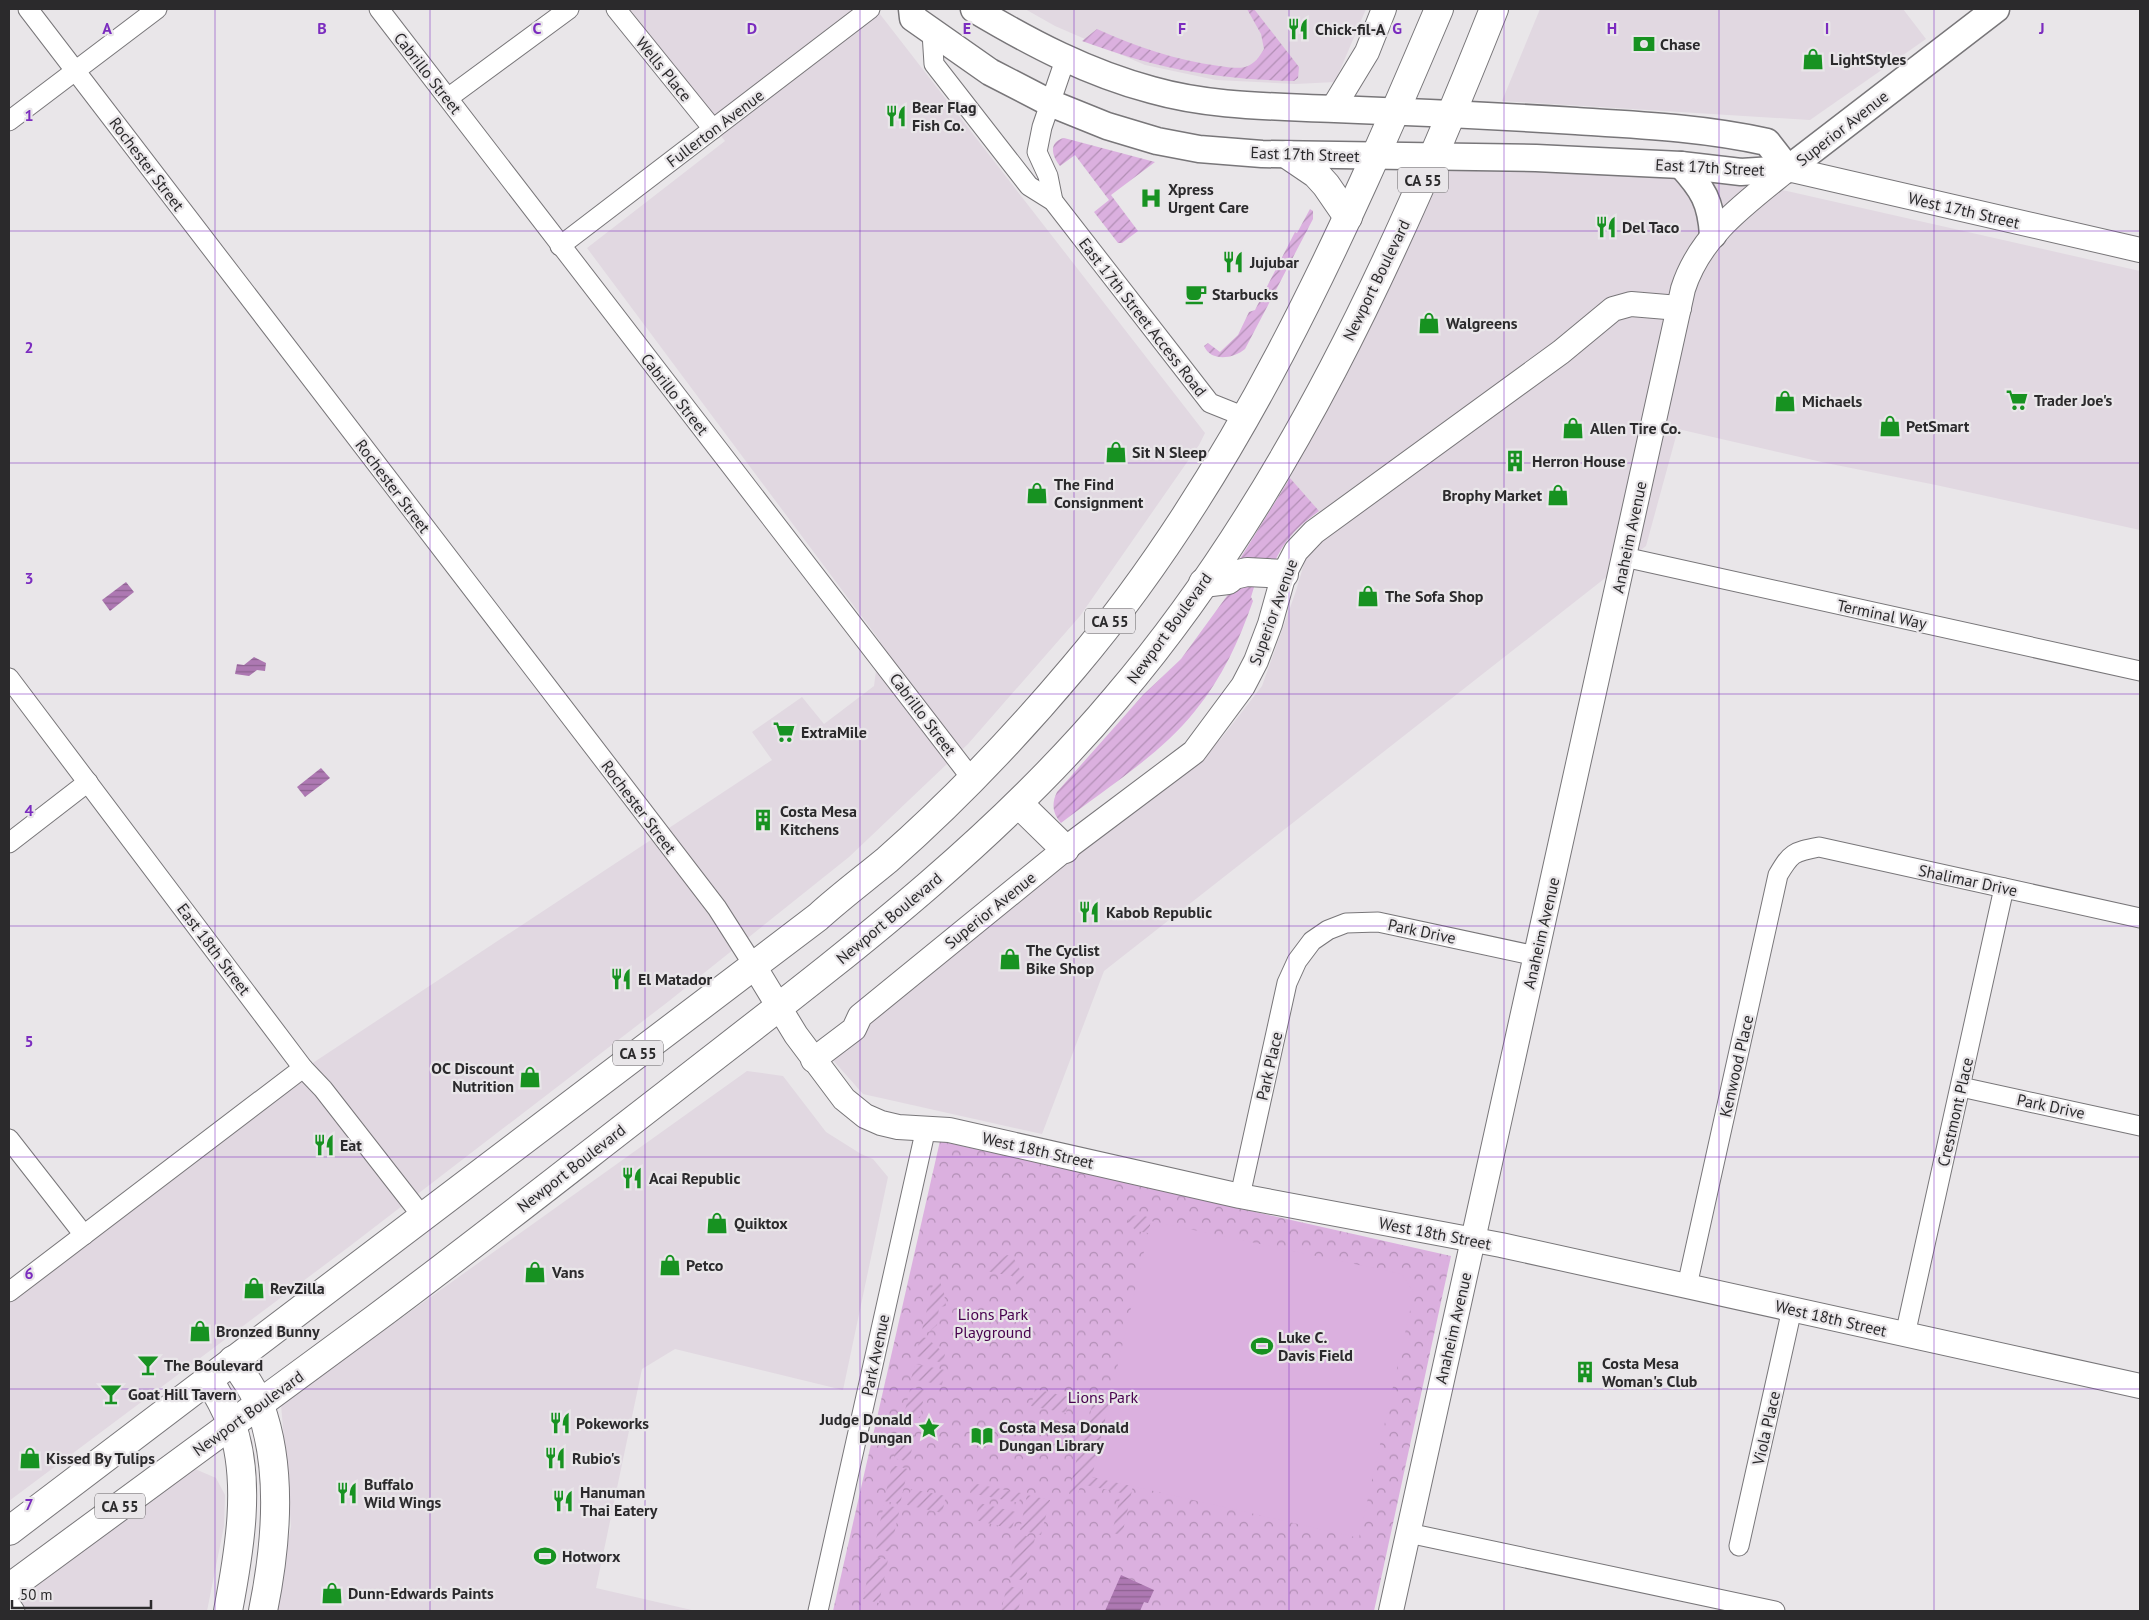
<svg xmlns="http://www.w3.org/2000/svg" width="2149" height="1620" font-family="'PT Sans',sans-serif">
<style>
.built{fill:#e1d8e1}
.park{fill:url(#park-crowns)}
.garden{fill:url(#garden-furrows)}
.pitch{fill:#dbb0df}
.water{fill:url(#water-rules)}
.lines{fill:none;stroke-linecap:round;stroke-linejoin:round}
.minor-casing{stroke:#787679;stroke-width:21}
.tertiary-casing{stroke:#787679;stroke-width:26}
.secondary-casing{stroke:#787679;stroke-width:29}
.primary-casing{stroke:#787679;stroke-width:30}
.trunk-casing{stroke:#787679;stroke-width:30}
.minor{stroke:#fff;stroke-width:19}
.tertiary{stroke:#fff;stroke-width:24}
.secondary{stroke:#fff;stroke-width:26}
.primary{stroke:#fff;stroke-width:28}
.trunk{stroke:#fff;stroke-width:28}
.grid{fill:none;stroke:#7b2cbf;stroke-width:1;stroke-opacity:0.55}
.labels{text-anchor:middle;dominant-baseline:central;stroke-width:4.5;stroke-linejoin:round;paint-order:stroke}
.shield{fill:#e9e6e9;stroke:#646265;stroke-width:1}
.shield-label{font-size:15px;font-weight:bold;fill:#2b2a2c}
.poi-label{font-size:16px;font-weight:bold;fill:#2b2a2c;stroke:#e9e6e9;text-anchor:start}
.street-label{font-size:16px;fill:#2b2a2c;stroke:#e9e6e9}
.park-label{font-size:16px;fill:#47014e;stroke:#e9e6e9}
.grid-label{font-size:16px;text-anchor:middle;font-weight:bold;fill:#7b2cbf;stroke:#e9e6e9;stroke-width:4.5;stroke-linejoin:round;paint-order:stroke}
</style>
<defs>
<pattern id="park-crowns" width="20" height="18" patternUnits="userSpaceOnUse" patternTransform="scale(1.25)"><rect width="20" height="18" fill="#dbb0df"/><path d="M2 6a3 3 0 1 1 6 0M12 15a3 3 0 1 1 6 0" fill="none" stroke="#b28fb5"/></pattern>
<pattern id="garden-furrows" width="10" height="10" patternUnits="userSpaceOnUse" patternTransform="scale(1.25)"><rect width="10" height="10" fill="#dbb0df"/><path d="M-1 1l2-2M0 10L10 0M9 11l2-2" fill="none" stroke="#b28fb5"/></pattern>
<pattern id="water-rules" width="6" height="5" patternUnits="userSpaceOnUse" patternTransform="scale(1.25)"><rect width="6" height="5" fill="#ad78b2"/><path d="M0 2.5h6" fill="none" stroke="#8d6391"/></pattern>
</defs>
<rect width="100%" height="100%" fill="#e9e6e9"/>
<!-- built -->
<g class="built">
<path d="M619,9H876L1205,433L1199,445L1080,616L968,744L849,857L669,1001L350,1246L9,1501V1293L290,1078L772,760L752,732L802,697L824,724L874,686L880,641L587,248L725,141Z"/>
<path d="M1025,9H1366L1335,82L1295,84L1216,80L1145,65L1055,26Z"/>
<path d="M1540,9H1903L1926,39L1810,120L1502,101Z"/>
<path d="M1444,167L1679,174L1787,191L2140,271V530L1936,485L1826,463L1678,429L1646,546L1104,971L1042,1134L863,1094L824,1050L1220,740L1262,686L1296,591L1319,512L1290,478Z"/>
<path d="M747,1071L783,1076L826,1132L861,1154L873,1159L888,1177L843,1390L675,1349L642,1369L596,1588L696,1611H275L291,1526L281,1404Z"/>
<path d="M195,1469L216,1478L225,1495L224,1526L207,1611H9V1606L174,1473Z"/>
</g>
<!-- park -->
<path class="park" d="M940,1141L1451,1256L1374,1611H833Z"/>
<!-- garden -->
<g class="garden">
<path d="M1247,9H1254L1299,67L1298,78L1294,81C1213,79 1158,69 1082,41L1097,29C1136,47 1176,60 1219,66C1227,67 1237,69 1245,67C1255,64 1259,57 1264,49L1261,34Z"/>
<path d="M1064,138L1155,162L1111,195L1138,231L1122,243H1118L1094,212L1109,200L1075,155L1060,166C1052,156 1048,142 1064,138Z"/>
<path d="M1310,209L1313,211V219L1245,349C1233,359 1211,362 1204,346L1208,343L1220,352L1238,335L1249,312L1255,310L1295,232L1297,233Z"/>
<path d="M1290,478L1319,511C1296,528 1284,540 1273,566L1235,567Z"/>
<path d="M1255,584L1251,597L1253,601C1239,641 1222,678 1195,711C1161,754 1104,790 1061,823C1053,814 1051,804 1057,792L1143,695L1181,659L1232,589Z"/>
<path d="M1139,1215L1152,1218L1148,1233L1136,1231L1128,1222L1129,1216Z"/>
<path d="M1007,1255L1013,1257L1024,1277L1022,1284L1018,1287L1012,1276L986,1271L985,1268Z"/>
<path d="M934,1280L940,1282L944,1293L946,1306L939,1307L937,1325L929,1332L922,1330Z"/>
<path d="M920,1337L927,1338L945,1354L943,1363L916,1356Z"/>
<path d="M915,1364L945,1370L942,1385L911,1379Z"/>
<path d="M914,1388L925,1390L920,1418L904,1415L910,1389Z"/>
<path d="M1035,1389L1069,1397L1066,1413L1031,1406Z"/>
<path d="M1094,1395L1110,1399L1092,1477L1133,1486L1122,1535L1112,1533L1121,1493L1081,1484L1077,1496L1069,1494L1084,1425H1088Z"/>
<path d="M900,1431L915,1435L909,1462L894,1458Z"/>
<path d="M892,1465L908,1469L900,1504L884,1501Z"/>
<path d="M972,1483L1021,1493L1019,1503L970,1493Z"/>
<path d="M911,1489L946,1496L942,1513L907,1505Z"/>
<path d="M1027,1495L1050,1500L1041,1535L1020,1530Z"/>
<path d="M979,1503L1016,1512L1012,1529L975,1520Z"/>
<path d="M884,1505L900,1508L890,1552L874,1548Z"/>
<path d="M1018,1534L1035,1538L1025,1581L1009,1577Z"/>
<path d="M872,1556L888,1560L879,1603L863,1599Z"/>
<path d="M1007,1586L1023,1589L1018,1611H1001Z"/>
</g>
<!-- pitch -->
<path class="pitch" d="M1151,1221L1402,1274L1414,1293L1359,1538L1092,1477Z"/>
<!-- water -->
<g class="water">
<path d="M126,582L134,592L110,611L102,600Z"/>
<path d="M254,657L266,663L265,671L257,670L249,676L235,674L237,664L244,665Z"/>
<path d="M321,768L330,778L305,797L297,787Z"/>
<path d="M1121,1575L1154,1590L1148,1603L1144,1602L1140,1611H1105Z"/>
</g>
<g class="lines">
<!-- minor casing -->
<g class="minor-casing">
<g id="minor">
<path d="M28,9L717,908L754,966"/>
<path d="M379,9L972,779"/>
<path d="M616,9L713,129"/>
<path d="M932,33L934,64L1029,186L1053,201L1210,403L1245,417"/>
<path d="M448,98L569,9"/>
<path d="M9,121L157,9"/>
<path d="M1053,201L1048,176L1037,152L1042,127L1065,60"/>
<path d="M560,246L870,9"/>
<path d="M1624,557L2140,671"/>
<path d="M9,678L303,1068L323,1089L422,1216"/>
<path d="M9,843L88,782"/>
<path d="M1961,1087L2140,1126"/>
<path d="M9,1139L84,1235"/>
<path d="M1240,1196L1287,983L1297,961L1312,941L1328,930L1346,923L1378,922L1536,956"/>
<path d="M1687,1286L1778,875C1791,853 1793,852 1819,847L2140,918"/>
<path d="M9,1292L303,1068"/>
<path d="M1905,1335L2004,888"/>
<path d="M1408,1533L1775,1611"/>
<path d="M1739,1546L1792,1309"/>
<path d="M9,1602L15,1611"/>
<path d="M818,1611L926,1128"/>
</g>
</g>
<!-- tertiary casing -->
<g class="tertiary-casing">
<g id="tertiary">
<path d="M1333,108L1367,52L1384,9"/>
<path d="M754,966L796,1035L844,1099L865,1116L881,1123L898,1127L949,1130L1240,1196L1501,1245L2140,1386"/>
<path d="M813,1060L854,1029L860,1016L1065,849L1194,752L1243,686L1256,661L1270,624L1284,574L1296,551L1314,532L1561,352L1613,309L1631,304L1679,308"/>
<path d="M1391,1611L1683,289C1700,235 1746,203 1788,169L2140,250"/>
</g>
</g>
<!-- secondary casing -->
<g class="secondary-casing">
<g id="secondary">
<path d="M912,9L913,18L990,72L1050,103L1107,126L1157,141L1199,149L1262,154L1536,158L1681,165L1741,172L1788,169"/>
<path d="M974,9C1031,43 1088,73 1152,90C1212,107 1273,106 1335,109C1415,112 1496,116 1576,121C1640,125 1704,128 1767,142L1788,169"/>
<path d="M1681,165C1703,189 1711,202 1713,235"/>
<path d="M1788,169L1996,9"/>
</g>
</g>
<!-- primary casing -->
<g class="primary-casing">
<g id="primary">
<path d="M233,1360C242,1374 254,1389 260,1406C283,1469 276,1547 263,1611"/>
<path d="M208,1379C217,1393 225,1407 231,1423C252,1480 239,1553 228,1611"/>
</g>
</g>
<!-- trunk casing -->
<g class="trunk-casing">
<g id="trunk">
<path d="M1288,155L1316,174L1326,185L1348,217"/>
<path d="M1203,583L1228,580L1234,575L1247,572L1284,574"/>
<path d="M1019,804L1065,849"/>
<path d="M9,1531L818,917C840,897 864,879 887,860C954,801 1016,736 1074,667C1236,476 1342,238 1439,9"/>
<path d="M9,1588C131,1497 254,1409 376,1318C474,1245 570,1169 667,1094C824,971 987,852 1116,698C1285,500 1399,249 1494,9"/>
</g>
</g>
<!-- minor -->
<use href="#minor" class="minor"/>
<!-- tertiary -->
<use href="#tertiary" class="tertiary"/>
<!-- secondary -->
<use href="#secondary" class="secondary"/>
<!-- primary -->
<use href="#primary" class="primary"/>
<!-- trunk -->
<use href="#trunk" class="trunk"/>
</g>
<!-- grid -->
<path class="grid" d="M215,9V1611M430,9V1611M645,9V1611M860,9V1611M1074,9V1611M1289,9V1611M1504,9V1611M1719,9V1611M1934,9V1611M9,231H2140M9,463H2140M9,694H2140M9,926H2140M9,1157H2140M9,1389H2140"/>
<!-- icons -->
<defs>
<g id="restaurant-bare" transform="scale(1.725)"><path d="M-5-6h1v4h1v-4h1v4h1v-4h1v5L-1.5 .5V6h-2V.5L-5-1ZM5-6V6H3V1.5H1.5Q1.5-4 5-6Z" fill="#179221" stroke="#e9e6e9" stroke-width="2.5" paint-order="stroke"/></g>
<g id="bank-bare" transform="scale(1.725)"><path d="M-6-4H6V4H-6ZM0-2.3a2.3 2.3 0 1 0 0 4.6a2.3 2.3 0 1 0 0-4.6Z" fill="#179221" stroke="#e9e6e9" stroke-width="2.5" paint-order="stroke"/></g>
<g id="shop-bare" transform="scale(1.725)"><path d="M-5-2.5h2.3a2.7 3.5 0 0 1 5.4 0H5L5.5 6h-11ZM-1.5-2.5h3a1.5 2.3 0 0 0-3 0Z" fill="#179221" stroke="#e9e6e9" stroke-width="2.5" paint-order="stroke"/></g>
<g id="hospital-bare" transform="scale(1.725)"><path d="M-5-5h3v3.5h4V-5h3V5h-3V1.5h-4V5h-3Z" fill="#179221" stroke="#e9e6e9" stroke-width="2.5" paint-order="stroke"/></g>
<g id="cafe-bare" transform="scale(1.725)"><path d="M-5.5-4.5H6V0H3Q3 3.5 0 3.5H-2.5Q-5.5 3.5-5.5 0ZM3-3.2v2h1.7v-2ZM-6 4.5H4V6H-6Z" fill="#179221" stroke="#e9e6e9" stroke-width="2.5" paint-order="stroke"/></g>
<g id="supermarket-bare" transform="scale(1.725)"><path d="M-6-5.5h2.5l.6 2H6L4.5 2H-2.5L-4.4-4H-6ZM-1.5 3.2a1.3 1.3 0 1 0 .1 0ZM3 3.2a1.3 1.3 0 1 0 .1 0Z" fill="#179221" stroke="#e9e6e9" stroke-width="2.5" paint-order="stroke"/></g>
<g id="building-bare" transform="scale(1.725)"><path d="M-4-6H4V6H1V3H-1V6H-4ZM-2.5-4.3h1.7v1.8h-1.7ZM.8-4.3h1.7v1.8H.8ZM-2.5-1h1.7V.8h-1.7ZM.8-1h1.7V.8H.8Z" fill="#179221" stroke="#e9e6e9" stroke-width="2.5" paint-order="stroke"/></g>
<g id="stadium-bare" transform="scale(1.725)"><path d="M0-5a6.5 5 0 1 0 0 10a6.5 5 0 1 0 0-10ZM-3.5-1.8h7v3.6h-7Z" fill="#179221" stroke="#e9e6e9" stroke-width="2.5" paint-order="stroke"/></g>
<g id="bar-bare" transform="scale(1.725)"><path d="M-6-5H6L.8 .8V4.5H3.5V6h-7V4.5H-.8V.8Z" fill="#179221" stroke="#e9e6e9" stroke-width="2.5" paint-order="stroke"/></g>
<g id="sight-bare" transform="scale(1.725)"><path d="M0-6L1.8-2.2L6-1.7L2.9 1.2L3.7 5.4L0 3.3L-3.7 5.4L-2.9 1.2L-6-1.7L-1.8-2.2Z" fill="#179221" stroke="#e9e6e9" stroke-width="2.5" paint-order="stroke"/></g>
<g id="library-bare" transform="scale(1.725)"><path d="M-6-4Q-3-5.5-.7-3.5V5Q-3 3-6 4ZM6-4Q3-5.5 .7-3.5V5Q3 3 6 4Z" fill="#179221" stroke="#e9e6e9" stroke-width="2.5" paint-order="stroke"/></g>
</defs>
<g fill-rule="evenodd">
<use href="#restaurant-bare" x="1298" y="29"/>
<use href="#bank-bare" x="1644" y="44"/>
<use href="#shop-bare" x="1813" y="59"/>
<use href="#restaurant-bare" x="896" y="116"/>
<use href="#hospital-bare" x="1151" y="198"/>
<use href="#restaurant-bare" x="1606" y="227"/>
<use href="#restaurant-bare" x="1233" y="262"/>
<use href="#cafe-bare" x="1196" y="294"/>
<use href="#shop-bare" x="1429" y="323"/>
<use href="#supermarket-bare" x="2017" y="400"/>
<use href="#shop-bare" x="1785" y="401"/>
<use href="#shop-bare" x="1890" y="426"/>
<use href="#shop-bare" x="1573" y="428"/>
<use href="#shop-bare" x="1116" y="452"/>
<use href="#building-bare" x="1515" y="461"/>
<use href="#shop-bare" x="1037" y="493"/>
<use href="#shop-bare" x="1558" y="495"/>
<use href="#shop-bare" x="1368" y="596"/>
<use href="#supermarket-bare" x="784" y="732"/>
<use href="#building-bare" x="763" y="820"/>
<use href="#restaurant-bare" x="1089" y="912"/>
<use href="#shop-bare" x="1010" y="959"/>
<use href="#restaurant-bare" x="621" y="979"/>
<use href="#shop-bare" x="530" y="1077"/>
<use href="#restaurant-bare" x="324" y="1145"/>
<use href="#restaurant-bare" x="632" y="1178"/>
<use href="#shop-bare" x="717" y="1223"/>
<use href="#shop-bare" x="670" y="1265"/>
<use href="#shop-bare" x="535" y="1272"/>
<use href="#shop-bare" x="254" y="1288"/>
<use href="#shop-bare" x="200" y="1331"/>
<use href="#stadium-bare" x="1262" y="1346"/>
<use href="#bar-bare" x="148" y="1365"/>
<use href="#building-bare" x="1585" y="1372"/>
<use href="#bar-bare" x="111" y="1394"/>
<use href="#restaurant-bare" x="560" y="1423"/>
<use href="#sight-bare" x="929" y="1428"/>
<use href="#library-bare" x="982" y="1436"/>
<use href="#shop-bare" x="30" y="1458"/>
<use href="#restaurant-bare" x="555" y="1458"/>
<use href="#restaurant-bare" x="347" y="1493"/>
<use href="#restaurant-bare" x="563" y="1501"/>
<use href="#stadium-bare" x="545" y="1556"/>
<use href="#shop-bare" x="332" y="1593"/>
</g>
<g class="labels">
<!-- shield labels -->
<g class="shield">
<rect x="1398" y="167.5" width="50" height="25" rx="4"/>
<rect x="1085" y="608.5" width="50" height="25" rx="4"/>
<rect x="613" y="1040.5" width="50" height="25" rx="4"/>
<rect x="95" y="1493.5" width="50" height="25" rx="4"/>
</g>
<g class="shield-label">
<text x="1423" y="180">CA 55</text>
<text x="1110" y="621">CA 55</text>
<text x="638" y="1053">CA 55</text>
<text x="120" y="1506">CA 55</text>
</g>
<!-- poi labels -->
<g class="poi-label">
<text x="1315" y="29">Chick-fil-A</text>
<text x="1660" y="44">Chase</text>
<text x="1830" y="59">LightStyles</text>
<text x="912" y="107">Bear Flag<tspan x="912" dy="18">Fish Co.</tspan></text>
<text x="1168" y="189">Xpress<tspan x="1168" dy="18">Urgent Care</tspan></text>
<text x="1622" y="227">Del Taco</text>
<text x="1250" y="262">Jujubar</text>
<text x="1212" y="294">Starbucks</text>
<text x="1446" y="323">Walgreens</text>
<text x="2034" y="400">Trader Joe's</text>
<text x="1802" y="401">Michaels</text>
<text x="1906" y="426">PetSmart</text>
<text x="1590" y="428">Allen Tire Co.</text>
<text x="1132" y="452">Sit N Sleep</text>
<text x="1532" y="461">Herron House</text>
<text x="1054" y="484">The Find<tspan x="1054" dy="18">Consignment</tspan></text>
<text x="1542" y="495" text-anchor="end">Brophy Market</text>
<text x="1385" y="596">The Sofa Shop</text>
<text x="801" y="732">ExtraMile</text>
<text x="780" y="811">Costa Mesa<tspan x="780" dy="18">Kitchens</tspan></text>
<text x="1106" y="912">Kabob Republic</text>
<text x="1026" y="950">The Cyclist<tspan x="1026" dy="18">Bike Shop</tspan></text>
<text x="638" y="979">El Matador</text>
<text x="514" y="1068" text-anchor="end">OC Discount<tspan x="514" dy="18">Nutrition</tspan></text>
<text x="340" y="1145">Eat</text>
<text x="649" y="1178">Acai Republic</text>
<text x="734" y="1223">Quiktox</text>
<text x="686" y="1265">Petco</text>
<text x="552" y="1272">Vans</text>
<text x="270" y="1288">RevZilla</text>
<text x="216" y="1331">Bronzed Bunny</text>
<text x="1278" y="1337">Luke C.<tspan x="1278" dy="18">Davis Field</tspan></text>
<text x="1602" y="1363">Costa Mesa<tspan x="1602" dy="18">Woman's Club</tspan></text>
<text x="164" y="1365">The Boulevard</text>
<text x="128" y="1394">Goat Hill Tavern</text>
<text x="912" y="1419" text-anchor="end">Judge Donald<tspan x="912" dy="18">Dungan</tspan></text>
<text x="576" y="1423">Pokeworks</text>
<text x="999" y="1427">Costa Mesa Donald<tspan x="999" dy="18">Dungan Library</tspan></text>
<text x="46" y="1458">Kissed By Tulips</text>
<text x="572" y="1458">Rubio's</text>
<text x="364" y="1484">Buffalo<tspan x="364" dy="18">Wild Wings</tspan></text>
<text x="580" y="1492">Hanuman<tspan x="580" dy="18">Thai Eatery</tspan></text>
<text x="562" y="1556">Hotworx</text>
<text x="348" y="1593">Dunn-Edwards Paints</text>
</g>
<!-- street labels -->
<g class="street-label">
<text transform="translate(664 69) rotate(51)">Wells Place</text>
<text transform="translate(428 73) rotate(52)">Cabrillo Street</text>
<text transform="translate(715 128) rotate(-37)">Fullerton Avenue</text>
<text transform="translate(1842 128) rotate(-38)">Superior Avenue</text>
<text transform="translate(1305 154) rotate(2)">East 17th Street</text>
<text transform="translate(147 164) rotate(53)">Rochester Street</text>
<text transform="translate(1710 167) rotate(3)">East 17th Street</text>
<text transform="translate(1964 210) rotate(13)">West 17th Street</text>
<text transform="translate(1376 280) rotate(-64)">Newport Boulevard</text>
<text transform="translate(1143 317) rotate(52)">East 17th Street Access Road</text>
<text transform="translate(675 394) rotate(52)">Cabrillo Street</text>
<text transform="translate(393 486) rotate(53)">Rochester Street</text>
<text transform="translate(1629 537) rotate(-78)">Anaheim Avenue</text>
<text transform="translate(1273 612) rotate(-70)">Superior Avenue</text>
<text transform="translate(1882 614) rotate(12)">Terminal Way</text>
<text transform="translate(1169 628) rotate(-54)">Newport Boulevard</text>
<text transform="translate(923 714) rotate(53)">Cabrillo Street</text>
<text transform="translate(639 807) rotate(53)">Rochester Street</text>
<text transform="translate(1968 880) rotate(12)">Shalimar Drive</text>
<text transform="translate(990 910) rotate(-39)">Superior Avenue</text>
<text transform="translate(889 918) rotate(-40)">Newport Boulevard</text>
<text transform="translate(1422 931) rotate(12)">Park Drive</text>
<text transform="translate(1541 933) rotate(-77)">Anaheim Avenue</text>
<text transform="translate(214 949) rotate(53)">East 18th Street</text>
<text transform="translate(1269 1066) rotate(-77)">Park Place</text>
<text transform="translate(1736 1066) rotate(-77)">Kenwood Place</text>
<text transform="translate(2051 1106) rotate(12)">Park Drive</text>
<text transform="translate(1955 1112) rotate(-77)">Crestmont Place</text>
<text transform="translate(1038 1150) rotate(13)">West 18th Street</text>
<text transform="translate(571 1168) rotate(-38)">Newport Boulevard</text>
<text transform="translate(1435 1233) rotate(11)">West 18th Street</text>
<text transform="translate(1831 1318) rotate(13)">West 18th Street</text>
<text transform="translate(1453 1328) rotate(-77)">Anaheim Avenue</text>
<text transform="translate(875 1355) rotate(-78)">Park Avenue</text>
<text transform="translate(248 1413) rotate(-36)">Newport Boulevard</text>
<text transform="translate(1766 1428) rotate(-77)">Viola Place</text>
</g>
<!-- park labels -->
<g class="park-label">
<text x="993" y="1314">Lions Park<tspan x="993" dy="18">Playground</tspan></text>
<text x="1103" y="1397">Lions Park</text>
</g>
</g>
<g class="grid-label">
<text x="107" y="34">A</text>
<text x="322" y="34">B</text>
<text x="537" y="34">C</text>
<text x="752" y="34">D</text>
<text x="967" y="34">E</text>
<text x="1182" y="34">F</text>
<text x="1397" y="34">G</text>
<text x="1612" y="34">H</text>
<text x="1827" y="34">I</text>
<text x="2042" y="34">J</text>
<text x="29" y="121">1</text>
<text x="29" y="353">2</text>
<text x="29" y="584">3</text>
<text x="29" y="816">4</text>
<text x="29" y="1047">5</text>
<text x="29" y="1279">6</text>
<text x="29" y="1510">7</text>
</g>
<!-- border -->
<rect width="2149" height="1620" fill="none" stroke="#2b2a2c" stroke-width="20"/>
<!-- scale -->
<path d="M12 1600v8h139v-8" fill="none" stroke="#2b2a2c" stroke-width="2.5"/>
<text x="20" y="1600" font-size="15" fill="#2b2a2c" stroke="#e9e6e9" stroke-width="4" paint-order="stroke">50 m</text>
</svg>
